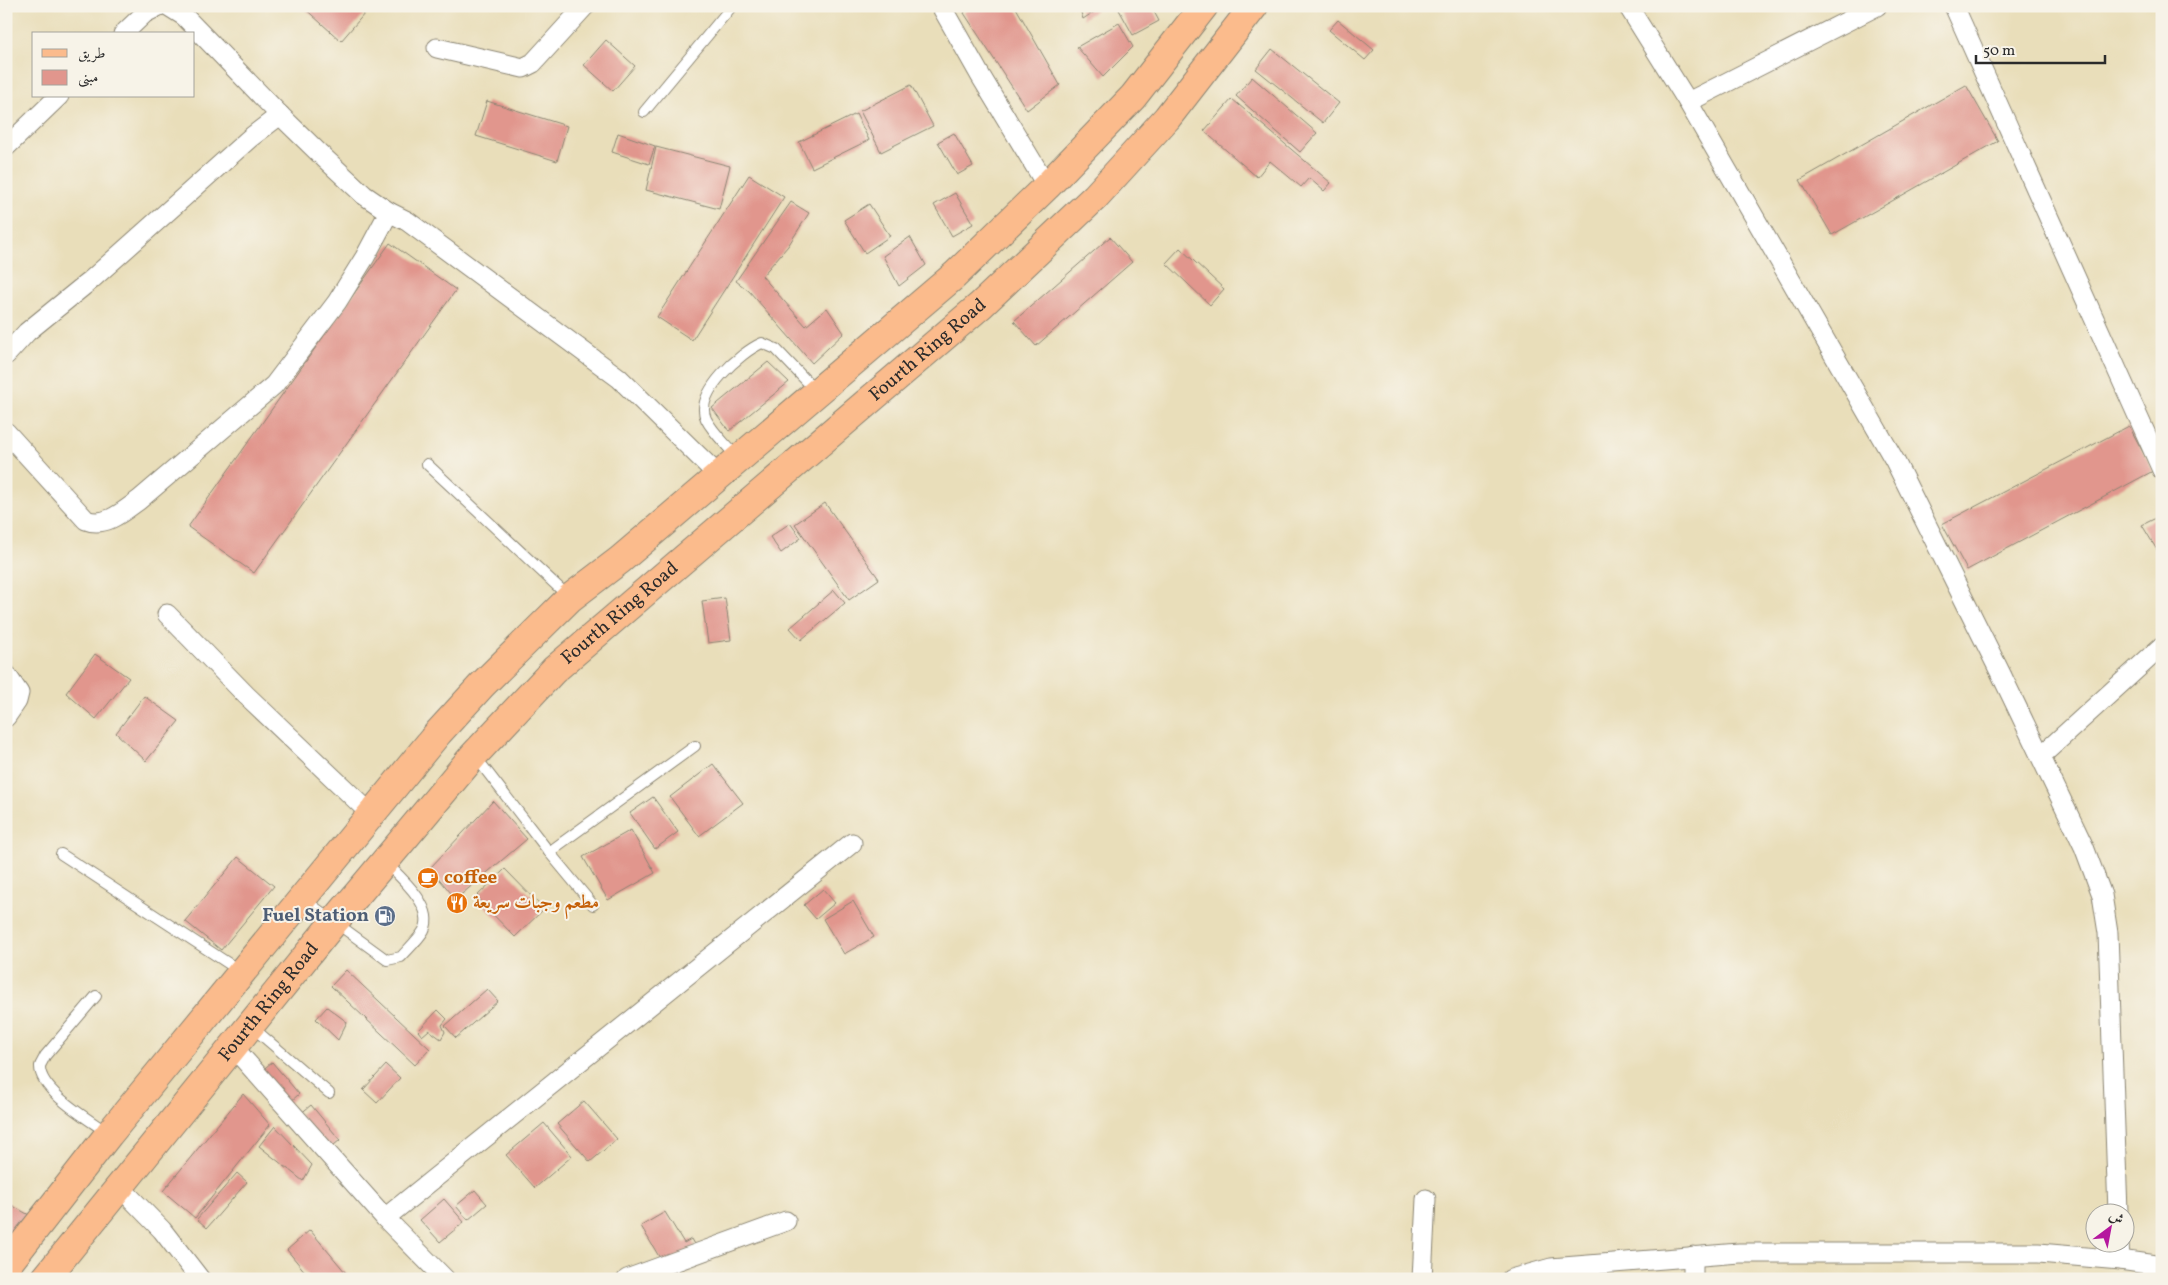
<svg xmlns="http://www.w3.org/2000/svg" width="2168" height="1285" font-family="Vollkorn,Amiri,serif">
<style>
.building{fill:#e1968d}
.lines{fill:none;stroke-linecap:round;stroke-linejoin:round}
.service-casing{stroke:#8a8472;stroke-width:12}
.minor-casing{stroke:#8a8472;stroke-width:21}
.primary-casing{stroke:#8a8472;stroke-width:30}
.service{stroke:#fff;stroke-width:10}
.minor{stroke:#fff;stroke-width:19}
.primary{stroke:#fbbb8c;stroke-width:28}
.labels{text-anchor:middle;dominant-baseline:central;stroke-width:4;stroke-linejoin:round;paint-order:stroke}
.street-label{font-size:19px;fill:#2b2b2b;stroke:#f7f3e8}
.food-label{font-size:19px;font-weight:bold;fill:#c56008;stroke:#f7f3e8;text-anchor:start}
.service-label{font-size:19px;font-weight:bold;fill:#4e5e75;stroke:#f7f3e8;text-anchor:end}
</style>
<rect width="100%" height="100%" fill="#f7f3e8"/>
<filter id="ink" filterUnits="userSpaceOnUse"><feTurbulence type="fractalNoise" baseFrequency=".02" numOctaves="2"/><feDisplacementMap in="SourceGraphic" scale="10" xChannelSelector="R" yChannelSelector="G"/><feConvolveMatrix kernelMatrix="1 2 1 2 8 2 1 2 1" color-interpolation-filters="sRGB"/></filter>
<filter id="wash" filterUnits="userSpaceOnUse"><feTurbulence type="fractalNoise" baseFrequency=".0096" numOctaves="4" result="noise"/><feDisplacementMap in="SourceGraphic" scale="20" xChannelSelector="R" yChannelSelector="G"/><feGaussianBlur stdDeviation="1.12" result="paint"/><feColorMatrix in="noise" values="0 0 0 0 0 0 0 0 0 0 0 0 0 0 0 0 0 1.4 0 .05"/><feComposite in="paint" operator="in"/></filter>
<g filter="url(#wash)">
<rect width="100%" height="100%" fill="#e9deba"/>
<g id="blocks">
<!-- building -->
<g class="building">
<path d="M302,6H371L341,41Z"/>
<path d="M969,6H1015L1060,85L1027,110L964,13Z"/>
<path d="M1079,6H1103L1083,19Z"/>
<path d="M1117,6H1151L1159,21L1133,35Z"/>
<path d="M1338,20L1374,50L1365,60L1329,30Z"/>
<path d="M1119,23L1133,47L1103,77L1077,47Z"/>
<path d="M606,40L635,66L613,91L584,65Z"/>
<path d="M1272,49L1339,103L1323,123L1256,69Z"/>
<path d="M1252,77L1317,133L1300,152L1236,96Z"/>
<path d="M911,85L933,126L881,152L860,111Z"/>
<path d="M1966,85L1998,141L1832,235L1800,180Z"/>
<path d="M1232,99L1331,183L1324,191L1309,178L1301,187L1270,161L1257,177L1204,131Z"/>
<path d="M487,101L567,126L557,161L476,136Z"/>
<path d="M856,114L869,140L812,168L799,142Z"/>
<path d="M618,133L655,146L649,164L612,152Z"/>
<path d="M954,133L973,166L957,175L938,142Z"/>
<path d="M656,147L730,166L719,209L646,190Z"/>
<path d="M749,175L784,197L692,340L657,317Z"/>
<path d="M955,193L973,224L952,236L934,205Z"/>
<path d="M791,202L809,213L788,246L762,276L806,326L827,308L844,333L812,363L749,291L736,281Z"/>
<path d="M869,204L890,236L865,253L844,220Z"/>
<path d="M910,237L926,265L899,286L883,256Z"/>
<path d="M1110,237L1132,262L1036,346L1014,321Z"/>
<path d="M390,243L456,290L254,573L188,527Z"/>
<path d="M1180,248L1224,289L1210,305L1166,263Z"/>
<path d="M768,362L789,382L729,431L712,408Z"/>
<path d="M2129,426L2153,471L1967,570L1942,524Z"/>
<path d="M825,503L879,579L849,600L795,524Z"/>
<path d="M2162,515V554L2160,555L2142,525Z"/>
<path d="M790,523L801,538L781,553L770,537Z"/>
<path d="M834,590L845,603L801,640L790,628Z"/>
<path d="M725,598L731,640L708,643L702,601Z"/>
<path d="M95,654L129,678L96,719L66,693Z"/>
<path d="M144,696L179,721L146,761L116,733Z"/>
<path d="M713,764L743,803L699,836L670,797Z"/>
<path d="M653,797L678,832L655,849L630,813Z"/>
<path d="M493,801L527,839L456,899L430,868Z"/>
<path d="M631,830L655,873L608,900L583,857Z"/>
<path d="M238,857L274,886L221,950L185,921Z"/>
<path d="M505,869L544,909L515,937L476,897Z"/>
<path d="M823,889L835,903L816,919L804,905Z"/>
<path d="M853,901L874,937L844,954L823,919Z"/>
<path d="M346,970L430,1049L415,1065L331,986Z"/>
<path d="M487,989L498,1001L456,1038L445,1026Z"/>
<path d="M327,1007L347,1022L338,1040L316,1019Z"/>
<path d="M438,1010L447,1019L442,1025L445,1032L441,1039L429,1030L422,1036L418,1031Z"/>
<path d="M272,1062L299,1094L288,1104L260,1072Z"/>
<path d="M386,1065L400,1078L377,1103L363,1090Z"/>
<path d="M243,1094L270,1125L195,1218L163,1191Z"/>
<path d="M584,1101L617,1139L590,1162L557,1124Z"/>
<path d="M311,1105L340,1140L328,1150L299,1115Z"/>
<path d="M544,1123L572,1156L535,1188L506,1155Z"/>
<path d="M275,1126L312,1165L303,1181L259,1146Z"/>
<path d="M237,1173L247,1182L207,1228L197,1219Z"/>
<path d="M475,1190L487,1204L468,1220L456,1206Z"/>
<path d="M444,1199L464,1222L440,1242L420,1220Z"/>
<path d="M6,1202L29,1215L6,1253Z"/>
<path d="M665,1212L684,1243L691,1239L695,1246L664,1265L641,1226Z"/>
<path d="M310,1230L351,1279H311L287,1250Z"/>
</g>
</g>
</g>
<g filter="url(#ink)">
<use href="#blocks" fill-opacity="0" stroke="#8a8472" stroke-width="1"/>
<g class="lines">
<!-- service casing -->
<g class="service-casing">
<g id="service">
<path d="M644,112L732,6"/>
<path d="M738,459C728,446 713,433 706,419C694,393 741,352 762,343L776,349L817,392"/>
<path d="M427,464L570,598"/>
<path d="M475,756L549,852L593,905"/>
<path d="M549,852L695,746"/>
<path d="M61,854L240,971"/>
<path d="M302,898L387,960L401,957C408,949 419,939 424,930C436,907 399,876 385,862"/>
<path d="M96,996L45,1056C44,1059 41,1063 40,1066C39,1091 90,1120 108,1133"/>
<path d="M252,1027L329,1093"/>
</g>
</g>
<!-- minor casing -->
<g class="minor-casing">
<g id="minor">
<path d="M168,6L184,16L280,115L320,154L364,195L389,212"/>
<path d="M941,6L980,75L1047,186"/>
<path d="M1628,6L1688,102L1895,461L2000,672L2084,847L2102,895L2108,933L2118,1212"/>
<path d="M1954,6L2162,470"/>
<path d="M123,34L145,13L159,6"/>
<path d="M437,48L523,68L533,63L585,6"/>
<path d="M1688,102L1877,6"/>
<path d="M6,147L59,96"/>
<path d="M6,355L27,332L91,280L250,138L280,115"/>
<path d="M6,432L86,520C105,528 124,511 139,500L274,385L337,302L365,257L389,212L407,221L619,378L719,476"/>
<path d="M167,614L246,695L372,815"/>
<path d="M6,674L19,693L17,701L6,717"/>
<path d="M2041,756L2162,646"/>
<path d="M233,1047L385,1218L445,1279"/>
<path d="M120,1187L162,1230L200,1279"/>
<path d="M385,1218L852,843"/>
<path d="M2119,1242L2120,1260"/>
<path d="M1693,1256V1279"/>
<path d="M627,1279L786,1221"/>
<path d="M1422,1279L1426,1199"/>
<path d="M1511,1279L1551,1268L1739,1253H2039L2120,1260L2162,1266"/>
</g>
</g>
<!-- primary casing -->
<g class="primary-casing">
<g id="primary">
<path d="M6,1266L109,1134L438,733L482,685L570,598L620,560L955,275L1047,186L1133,97L1204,6"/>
<path id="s1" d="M45,1279L334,922L474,755L554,670L981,305L1095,197L1167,118L1254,6"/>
</g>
</g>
<!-- service -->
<use href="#service" class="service"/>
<!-- minor -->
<use href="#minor" class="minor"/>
<!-- primary -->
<use href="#primary" class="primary"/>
</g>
</g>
<!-- icons -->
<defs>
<g id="cafe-disc" transform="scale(1.125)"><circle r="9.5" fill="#e8710a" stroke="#f7f3e8"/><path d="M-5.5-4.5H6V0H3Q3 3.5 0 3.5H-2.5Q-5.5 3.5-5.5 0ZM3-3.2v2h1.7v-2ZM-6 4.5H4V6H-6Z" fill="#fff"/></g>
<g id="restaurant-disc" transform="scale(1.125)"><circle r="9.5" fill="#e8710a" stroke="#f7f3e8"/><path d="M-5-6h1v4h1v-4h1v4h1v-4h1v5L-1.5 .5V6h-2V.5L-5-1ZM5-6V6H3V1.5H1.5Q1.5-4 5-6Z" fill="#fff"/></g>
<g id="fuel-disc" transform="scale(1.125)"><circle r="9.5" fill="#5c6f8a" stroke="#f7f3e8"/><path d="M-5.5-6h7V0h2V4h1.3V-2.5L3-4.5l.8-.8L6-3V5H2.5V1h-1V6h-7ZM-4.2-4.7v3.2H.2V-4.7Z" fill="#fff"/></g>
</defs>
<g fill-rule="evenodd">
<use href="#cafe-disc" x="428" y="878"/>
<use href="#restaurant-disc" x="457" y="903"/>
<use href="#fuel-disc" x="385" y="916"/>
</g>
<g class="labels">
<!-- street labels -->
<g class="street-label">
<text stroke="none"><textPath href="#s1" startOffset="1286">Fourth Ring Road</textPath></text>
<text stroke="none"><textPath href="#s1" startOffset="881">Fourth Ring Road</textPath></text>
<text stroke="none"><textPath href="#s1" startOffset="356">Fourth Ring Road</textPath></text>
</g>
<!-- food labels -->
<g class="food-label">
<text x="444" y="878">coffee</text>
<text x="473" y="903">مطعم وجبات سريعة</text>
</g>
<!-- service labels -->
<g class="service-label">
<text x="369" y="916">Fuel Station</text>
</g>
</g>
<!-- margin -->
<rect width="2168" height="1285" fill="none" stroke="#f7f3e8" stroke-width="25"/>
<!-- legend -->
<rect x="32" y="32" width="162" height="65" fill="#f7f3e8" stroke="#a5a39c"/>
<rect x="42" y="49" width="25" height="8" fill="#fbbb8c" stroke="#a5a39c"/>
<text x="78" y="58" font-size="15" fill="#2b2b2b">طريق</text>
<rect x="42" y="70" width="25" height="15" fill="#e1968d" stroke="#a5a39c"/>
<text x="78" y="82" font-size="15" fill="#2b2b2b">مبنى</text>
<!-- north arrow -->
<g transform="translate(2110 1228) rotate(32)"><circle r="24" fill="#f7f3e8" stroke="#a5a39c"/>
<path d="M0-4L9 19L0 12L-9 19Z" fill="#b5179e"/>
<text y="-8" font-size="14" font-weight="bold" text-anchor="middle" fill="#2b2b2b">ش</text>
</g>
<!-- scale -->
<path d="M1976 55v8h129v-8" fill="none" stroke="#2b2b2b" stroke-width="2.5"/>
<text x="1983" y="55" font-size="15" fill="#2b2b2b" stroke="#f7f3e8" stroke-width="4" paint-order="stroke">50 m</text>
</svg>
